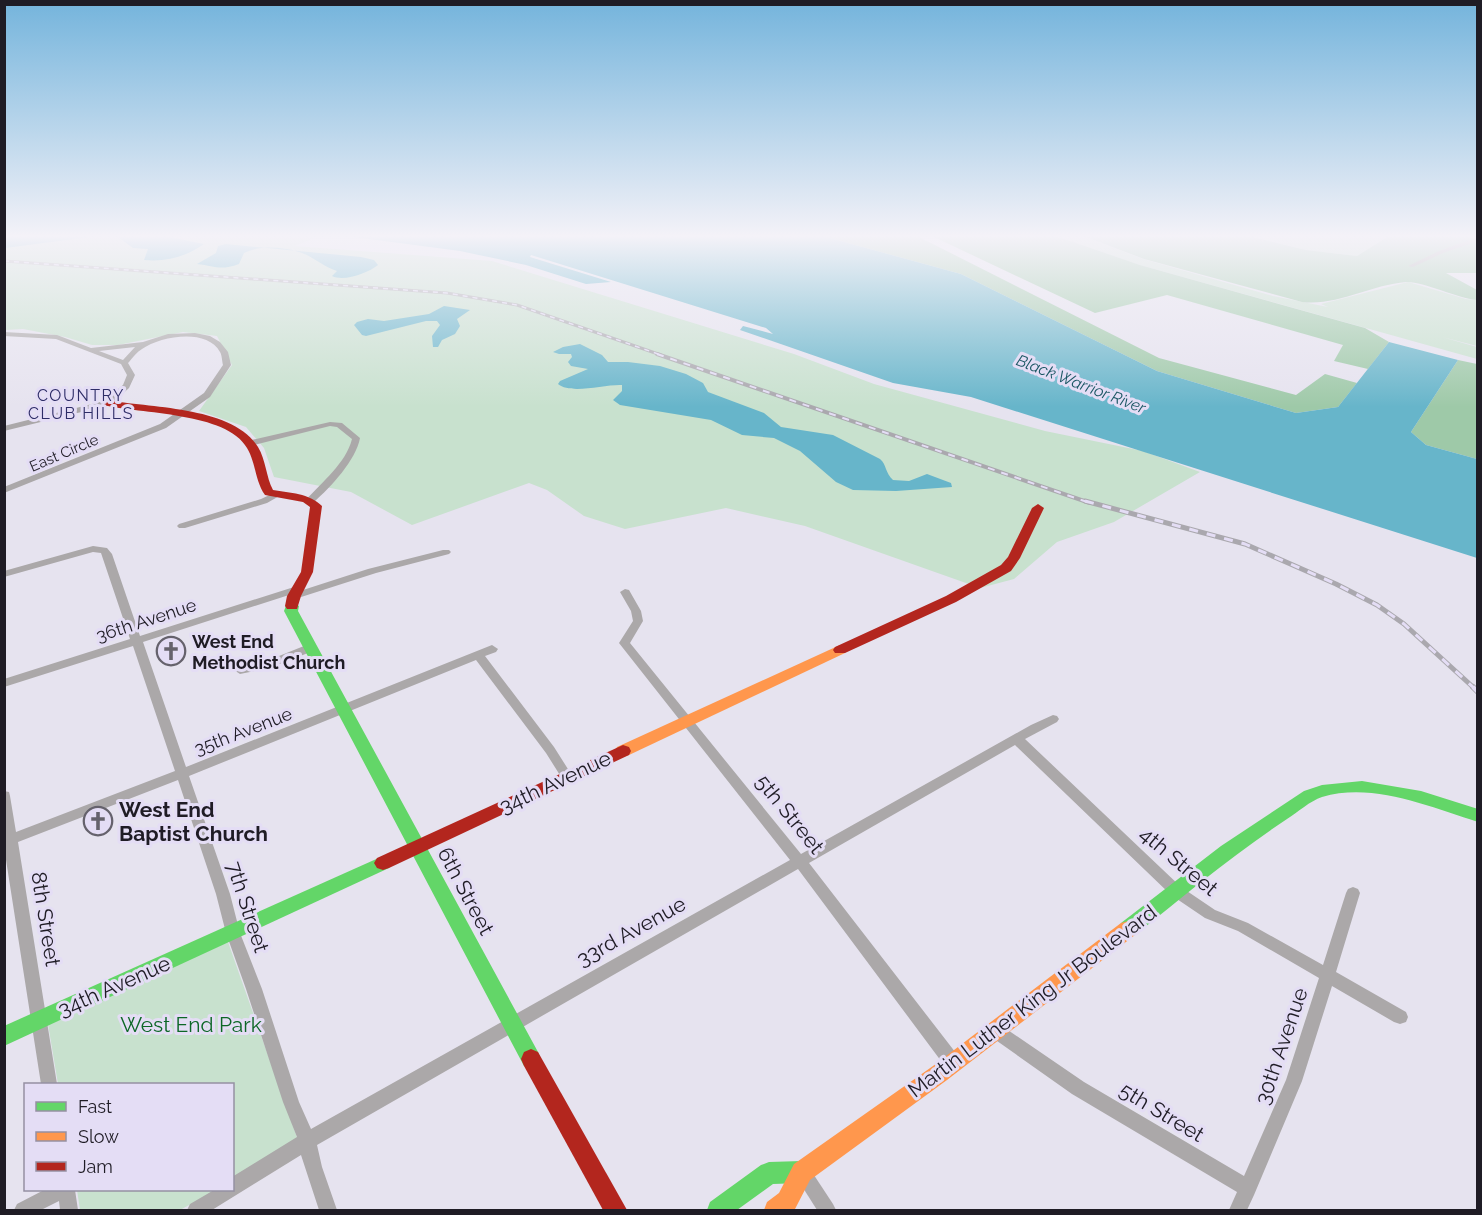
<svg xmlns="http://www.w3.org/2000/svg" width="1482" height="1215" font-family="Raleway,sans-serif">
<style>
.green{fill:#c8e1ce}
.forest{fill:#9ec9a8}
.water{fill:#67b5ca}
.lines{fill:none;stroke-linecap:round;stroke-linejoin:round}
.street{fill:#aba8a9;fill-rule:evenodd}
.fast{fill:#63d668;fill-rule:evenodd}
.slow{fill:#ff974d;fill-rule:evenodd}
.jam{fill:#b3261e;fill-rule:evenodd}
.rail-far3-casing{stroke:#aaa8ae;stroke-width:3}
.rail-far2-casing{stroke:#aaa8ae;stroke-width:4}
.rail-far1-casing{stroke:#aaa8ae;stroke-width:5}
.rail-casing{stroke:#aaa8ae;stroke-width:6}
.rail-far3{stroke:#e4ddf5;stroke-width:1.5;stroke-dasharray:5;stroke-linecap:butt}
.rail-far2{stroke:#e4ddf5;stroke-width:2;stroke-dasharray:7;stroke-linecap:butt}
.rail-far1{stroke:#e4ddf5;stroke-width:3;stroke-dasharray:9;stroke-linecap:butt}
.rail{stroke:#e4ddf5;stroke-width:4;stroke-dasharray:11;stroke-linecap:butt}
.labels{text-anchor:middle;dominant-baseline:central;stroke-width:6;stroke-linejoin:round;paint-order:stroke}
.far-street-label{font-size:15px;fill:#1f1c25;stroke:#e4ddf5}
.far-water-label{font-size:16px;font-style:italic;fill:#1a5663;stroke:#e4ddf5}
.far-neighbourhood-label{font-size:16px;letter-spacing:1.5px;fill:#2e2d67;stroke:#e4ddf5}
.street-label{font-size:18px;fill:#1f1c25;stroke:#e4ddf5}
.poi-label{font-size:18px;font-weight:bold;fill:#1f1c25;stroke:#e4ddf5;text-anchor:start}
.near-street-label{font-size:21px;fill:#1f1c25;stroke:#e4ddf5}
.near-poi-label{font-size:21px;font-weight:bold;fill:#1f1c25;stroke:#e4ddf5;text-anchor:start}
.near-park-label{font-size:21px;fill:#0c6726;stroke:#e4ddf5}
</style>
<rect width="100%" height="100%" fill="#e6e3ef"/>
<!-- green -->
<g class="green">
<path d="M5,237H177L186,240L180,237H316L295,246L492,261L794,354L874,384L1045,431L1143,451L1200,472L1114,522L1057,542L1014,579L980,588L805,526L726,508L625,529L584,516L547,490L529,483L412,525L351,492L274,477L264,448L246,427L199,411L232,365L217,336L183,332L118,345H92L65,337L23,329L5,330Z"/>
<path d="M1059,237H1086L1143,259L1273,296L1328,307L1321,304L1408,282L1466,299L1477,300V346L1442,337L1477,347V359L1140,265Z"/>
<path d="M1253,237H1387L1357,256L1306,250Z"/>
<path d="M228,942L299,1143L233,1181L232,1084H58L48,1024Z"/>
<path d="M77,1190H217L180,1210H80Z"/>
</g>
<!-- forest -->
<g class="forest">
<path d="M826,237H919L1159,358L1296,395L1325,374L1357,383L1338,407L1296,413L1157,371L961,274Z"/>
<path d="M934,237H1059L1140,265L1365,328L1389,342L1368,369L1334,361L1343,345L1167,295L1095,313Z"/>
<path d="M1086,237H1253L1306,250L1357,256L1387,237H1469L1477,240V273H1446L1477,290V300C1457,298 1422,281 1406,282C1370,285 1338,306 1302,302L1144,259Z"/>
<path d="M1458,360L1477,364V459L1426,445L1411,432Z"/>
</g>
<!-- water -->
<g class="water">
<path d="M12,237H90L5,248V238Z"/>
<path d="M118,237H169L204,244C185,257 167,262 144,260L148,249L133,248Z"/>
<path d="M354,237H826L961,274L1157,371L1296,413L1338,407L1389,342L1458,360L1411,432L1426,445L1477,459V558L971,397L893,383L740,330L743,326L773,334L766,328L531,255L530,257L611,282L586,284L526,265L460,251Z"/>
<path d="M226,244L361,257L374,260L378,265C368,273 344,282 332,276L337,271C322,266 311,255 299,252C282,247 260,245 244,253L239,264C220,271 215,266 197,264L216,253L218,246Z"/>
<path d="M444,306L470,310L457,319L460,326L455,334L442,340L438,347H433L432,336L440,325L437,321H426L366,336L362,335L354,325L357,322L368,319L384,321L429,314Z"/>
<path d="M580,344L602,355L608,362H628L660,366L686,374L703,383L708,392L764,413L781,427L833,435L880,459C887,465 885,473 893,480L909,481L927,474L951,483L952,487L896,491L853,490L836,482L800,451L774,438L742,435L711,420L620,405L613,400L622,391V385C605,384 571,395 558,384L560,381L588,369L571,366L568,362L572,357L571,354H559L553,352L563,347Z"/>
</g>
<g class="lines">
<!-- street -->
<g class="street">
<path d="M1478,237V241L1443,253L1413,267L1408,266L1439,251Z"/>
<path d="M4,332L57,335L91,348L143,342L168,334L195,333L210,336L220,342L228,352L231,365L210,397L166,428L4,493V487L160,424L204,393L223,365C222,361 222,355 220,352C207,328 161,336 142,349C137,352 133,357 129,362L128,363L135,375L129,388L110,405L4,431V426L104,401L123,385L127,375L121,364L56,339L4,336ZM135,347L123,360L99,351Z"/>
<path d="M330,422L342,423L360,438C356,460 331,487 314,502H308L306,500C322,482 346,463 352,439L337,427L330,426L250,446L246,443L247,441Z"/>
<path d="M276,492L281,495L267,503L185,528H179L177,526L179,524L261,499Z"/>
<path d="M93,546L107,548L112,554L140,636L294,587H302L303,590L368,569L443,550H449L451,552L449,554L376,573L298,598H290L289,595L143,642L186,767L492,645L498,649L496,652L485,656L554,747L573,777L571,780L567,782L563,780L546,753L476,660L189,776L230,894L240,933L262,989L299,1102L311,1129L790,860L619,643L633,621L631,611L620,592L625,589L629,590L641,611L643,621L630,643L801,854L1031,725L1053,715L1057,716L1059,719L1057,722L1025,739L1181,887L1215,910L1248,923L1323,965L1346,893L1348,889L1353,887L1358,889L1360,893L1336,972L1406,1012L1408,1017L1406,1022L1400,1024L1394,1022L1332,986L1302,1081L1254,1195L1247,1210H1229L1237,1192L1072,1094L990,1036L988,1031L990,1026L996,1023L1002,1026L1084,1082L1244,1176L1286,1080L1319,978L1238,931L1205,918L1171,895L1015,745L809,863L959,1057L961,1063L959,1069L953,1071L947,1069L798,869L317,1145L322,1167L337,1210H319L301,1155L212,1210H187L190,1204L214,1190H232V1177L297,1137L283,1102L246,989L226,933L216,894L178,780L18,842L57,1084H41L4,847V791L9,792L10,796L16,832L175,771L133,646L4,687V679L130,639L101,553L93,552L4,577V571Z"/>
<path d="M309,644L315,648L313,651L270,668L240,674L234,670L236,667L264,662Z"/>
<path d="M802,1163L808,1166L833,1204L836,1210H817L793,1172L796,1166Z"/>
<path d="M44,1190H75L78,1210H60L59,1201L41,1210H14L17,1204Z"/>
</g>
<!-- fast -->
<g class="fast">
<path d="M292,602L299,606L298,611L538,1052L541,1059L538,1066L531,1069L524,1066L284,611L287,603Z"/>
<path d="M1362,781L1421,791L1478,809V822C1429,807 1374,782 1322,797C1310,801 1298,812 1287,819C1234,854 1185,895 1135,935L1128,937L1121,935L1119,929L1121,923L1221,846L1304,791L1322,785Z"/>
<path d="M383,856L389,858L392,863L389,868L4,1046V1026Z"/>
<path d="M802,1161L810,1164L813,1172L810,1180L802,1183L773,1184L737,1210H707L710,1202L761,1165L769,1162Z"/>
</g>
<!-- slow -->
<g class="slow">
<path d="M840,645L847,650L845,653L629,755L623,757L617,755L615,751L617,747Z"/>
<path d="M1128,921L1135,923L1137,929L1135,935L947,1080L810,1180L795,1209L764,1210L767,1202L779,1193L794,1164L933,1066L1121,923Z"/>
</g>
<!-- jam -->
<g class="jam">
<path d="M107,400C149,408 233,406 258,447C266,460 266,477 273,490C290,493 309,493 322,506L313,572L301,596L297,609H287L285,606L287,596L301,572L310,507L303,502L265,495C255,481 256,463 247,448C227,412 140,414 103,405L102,403Z"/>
<path d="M1038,504L1044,508L1020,558L1011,571L956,602L845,653H835L833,650L835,647L946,596L1001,565L1008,557L1032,508Z"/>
<path d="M623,745L629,747L631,751L629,755L389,868L383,870L377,868L374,863L377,858Z"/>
<path d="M531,1049L538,1052L627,1210H603L524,1066L521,1059L524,1052Z"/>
</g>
<!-- rail-far3 casing -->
<g class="rail-far3-casing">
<path id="rail-far3" d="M4,261L447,293L517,305L661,355"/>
</g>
<!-- rail-far2 casing -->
<g class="rail-far2-casing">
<path id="rail-far2" d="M657,354L1090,503"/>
</g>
<!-- rail-far1 casing -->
<g class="rail-far1-casing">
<path id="rail-far1" d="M1085,501L1245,544L1336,584L1377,605L1404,624L1474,688"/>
</g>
<!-- rail casing -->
<g class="rail-casing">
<path id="rail" d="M1473,687L1478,692"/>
</g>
<!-- rail-far3 -->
<use href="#rail-far3" class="rail-far3"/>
<!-- rail-far2 -->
<use href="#rail-far2" class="rail-far2"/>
<!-- rail-far1 -->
<use href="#rail-far1" class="rail-far1"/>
<!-- rail -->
<use href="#rail" class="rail"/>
</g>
<!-- sky -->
<linearGradient id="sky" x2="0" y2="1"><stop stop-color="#74b4dc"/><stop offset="0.58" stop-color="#f4f2f8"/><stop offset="1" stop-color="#f4f2f8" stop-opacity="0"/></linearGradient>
<rect width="1482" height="407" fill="url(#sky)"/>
<!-- icons -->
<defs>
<g id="church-ring" transform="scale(1.5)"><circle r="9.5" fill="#e4ddf5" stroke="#65626c" stroke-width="1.5"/><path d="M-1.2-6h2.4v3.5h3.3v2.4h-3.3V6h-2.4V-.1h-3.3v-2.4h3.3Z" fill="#65626c"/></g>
</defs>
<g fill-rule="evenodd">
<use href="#church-ring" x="171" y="651"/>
<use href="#church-ring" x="98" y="821"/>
</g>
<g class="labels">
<!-- far-street labels -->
<g class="far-street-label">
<text transform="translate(64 453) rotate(-23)">East Circle</text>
</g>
<!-- far-water labels -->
<g class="far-water-label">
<text transform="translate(1081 384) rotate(21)">Black Warrior River</text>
</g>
<!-- far-neighbourhood labels -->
<g class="far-neighbourhood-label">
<text x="81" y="395">COUNTRY<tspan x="81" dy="18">CLUB HILLS</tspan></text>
</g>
<!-- street labels -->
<g class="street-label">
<text transform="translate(146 620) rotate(-18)">36th Avenue</text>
<text transform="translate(243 731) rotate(-21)">35th Avenue</text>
</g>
<!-- poi labels -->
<g class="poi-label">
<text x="192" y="641">West End<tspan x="192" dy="21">Methodist Church</tspan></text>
</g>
<!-- near-street labels -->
<g class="near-street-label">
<text transform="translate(555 782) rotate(-25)">34th Avenue</text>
<text transform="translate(790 814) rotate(51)">5th Street</text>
<text transform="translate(1179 861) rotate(40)">4th Street</text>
<text transform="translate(466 891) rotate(62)">6th Street</text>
<text transform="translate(248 907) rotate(72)">7th Street</text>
<text transform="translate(46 919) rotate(81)">8th Street</text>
<text transform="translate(631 931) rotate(-29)">33rd Avenue</text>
<text transform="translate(114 986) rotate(-24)">34th Avenue</text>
<text transform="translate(1032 1001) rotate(-37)">Martin Luther King Jr Boulevard</text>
<text transform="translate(1281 1046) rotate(-71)">30th Avenue</text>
<text transform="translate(1162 1112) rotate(31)">5th Street</text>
</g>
<!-- near-poi labels -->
<g class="near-poi-label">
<text x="119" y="809">West End<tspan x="119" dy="24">Baptist Church</tspan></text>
</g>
<!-- near-park labels -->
<g class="near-park-label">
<text x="191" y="1024">West End Park</text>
</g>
</g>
<!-- border -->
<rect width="1482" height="1215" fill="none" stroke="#1f1c25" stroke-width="12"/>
<!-- legend -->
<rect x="24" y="1083" width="210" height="108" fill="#e4ddf5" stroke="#9590a2" stroke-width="1.5"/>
<rect x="36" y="1102" width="30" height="9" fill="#63d668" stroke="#9590a2" stroke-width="1.5"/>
<text x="78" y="1113" font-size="18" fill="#1f1c25">Fast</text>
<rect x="36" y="1132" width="30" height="9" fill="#ff974d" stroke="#9590a2" stroke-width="1.5"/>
<text x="78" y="1143" font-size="18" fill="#1f1c25">Slow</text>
<rect x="36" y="1162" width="30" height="9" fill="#b3261e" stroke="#9590a2" stroke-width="1.5"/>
<text x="78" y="1173" font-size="18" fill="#1f1c25">Jam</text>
</svg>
